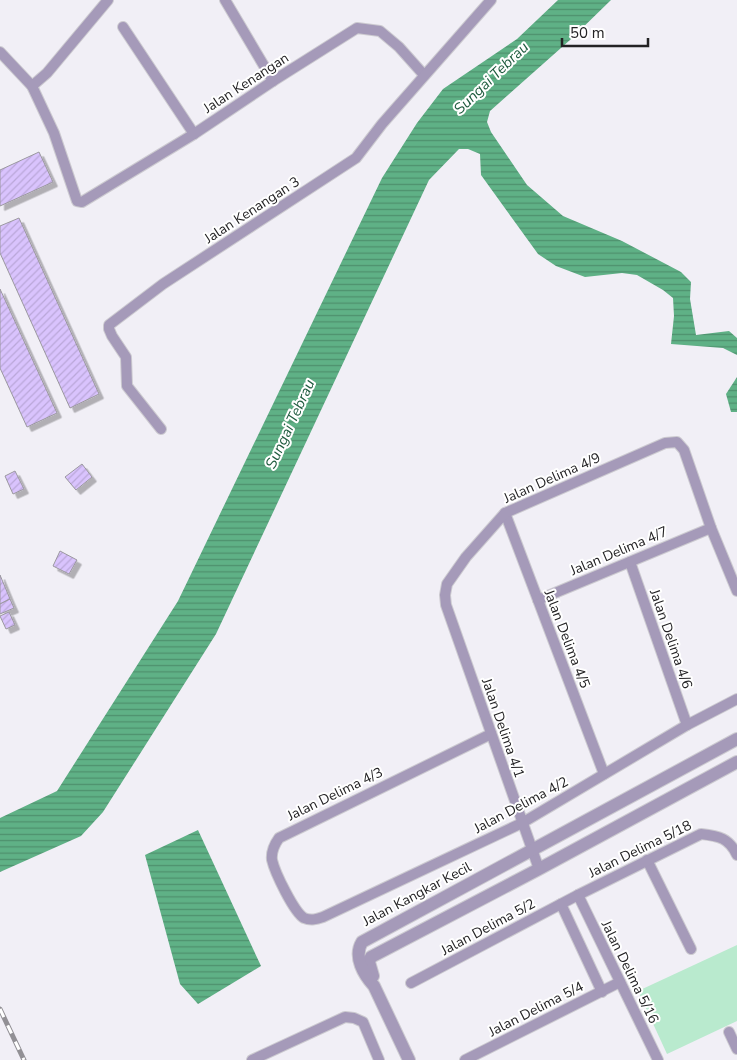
<svg xmlns="http://www.w3.org/2000/svg" width="737" height="1060" font-family="'Nunito Sans',sans-serif">
<style>
.pitch{fill:#b9eace}
.water{fill:url(#water-rules)}
.building{fill:url(#building-hatch);stroke:#9b989f;filter:url(#shadow)}
.lines{fill:none;stroke-linecap:round;stroke-linejoin:round}
.minor-casing{stroke:#cccad0;stroke-width:12}
.tertiary-casing{stroke:#cccad0;stroke-width:14}
.minor{stroke:#a59ab9;stroke-width:10}
.tertiary{stroke:#a59ab9;stroke-width:12}
.rail-casing{stroke:#929095;stroke-width:5}
.rail{stroke:#fff;stroke-width:3;stroke-dasharray:9;stroke-linecap:butt}
.labels{text-anchor:middle;dominant-baseline:central;stroke-width:4;stroke-linejoin:round;paint-order:stroke}
.street-label{font-size:14px;fill:#232224;stroke:#fff}
.water-label{font-size:15px;font-style:italic;fill:#1e5b3e;stroke:#fff}
</style>
<defs>
<pattern id="water-rules" width="6" height="5" patternUnits="userSpaceOnUse" patternTransform="scale(1.25)"><rect width="6" height="5" fill="#5fb186"/><path d="M0 2.5h6" fill="none" stroke="#4e906d"/></pattern>
<pattern id="building-hatch" width="6" height="6" patternUnits="userSpaceOnUse" patternTransform="scale(1.25)"><rect width="6" height="6" fill="#d9c3fd"/><path d="M-1 1l2-2M0 6l6-6M5 7l2-2" fill="none" stroke="#baa7d9"/></pattern>
<filter id="shadow"><feDropShadow dx="4.5" dy="4.5" stdDeviation="0" flood-color="#0004"/></filter>
</defs>
<rect width="100%" height="100%" fill="#f1eff6"/>
<!-- pitch -->
<path class="pitch" d="M737,945V1021L667,1054L638,991Z"/>
<!-- water -->
<g class="water">
<path d="M558,0H611L570,40L490,111L487,122L491,132L527,185L563,216L622,241L681,272L691,282L690,299L696,335L729,331L737,338V355L723,348L671,344L674,316L673,298L663,290L637,275L622,273L585,277L556,266L538,254L481,175L480,154L468,149H459L429,180L216,634L103,812L81,836L0,872V818L57,791L178,601L382,178L417,123L443,89L517,39Z"/>
<path d="M737,377V412H731L726,394Z"/>
<path d="M198,830L261,966L198,1004L180,984L145,855Z"/>
</g>
<!-- building -->
<g class="building">
<path d="M39,152L53,182L0,206V170Z"/>
<path d="M19,218L99,394L70,408L0,253V226Z"/>
<path d="M0,289L57,413L27,427L0,368Z"/>
<path d="M82,464L92,477L76,490L65,477Z"/>
<path d="M15,471L24,489L13,494L5,476Z"/>
<path d="M60,551L77,560L69,574L53,566Z"/>
<path d="M0,575L10,599L0,604Z"/>
<path d="M10,599L14,608L0,614V604Z"/>
<path d="M9,612L15,625L6,629L0,616Z"/>
</g>
<g class="lines">
<!-- minor casing -->
<g class="minor-casing">
<g id="minor">
<path d="M225,0L273,81"/>
<path d="M123,27L194,134"/>
<path d="M0,52L32,86L54,133L77,201L82,202L194,134L273,81L357,28L380,31L399,47L424,75"/>
<path d="M32,86L47,73L108,0"/>
<path d="M161,429L127,386L126,357L112,336L109,329V325L163,284L356,158L382,124L491,0"/>
<path d="M505,513L604,774"/>
<path d="M630,562L687,725"/>
<path d="M538,600L711,528"/>
<path d="M491,734L279,838C274,845 271,852 272,860C275,873 294,912 304,918C311,921 317,919 323,917L522,823L687,725L737,699"/>
<path d="M647,860L691,949"/>
<path d="M539,869L446,605L445,595L447,584L466,557L505,513L665,443L677,442L684,450L711,528L737,591"/>
<path d="M578,895L658,1060"/>
<path d="M561,904L602,992"/>
<path d="M411,983L578,895L701,834C719,836 729,838 737,855"/>
<path d="M729,1032L737,1049"/>
<path d="M252,1060L345,1017L354,1018L363,1022L379,1060"/>
<path d="M465,1060L620,982"/>
</g>
</g>
<!-- tertiary casing -->
<g class="tertiary-casing">
<g id="tertiary">
<path d="M373,976L369,962L371,957L539,869L737,762"/>
<path d="M409,1060L374,986C364,975 353,957 362,942L737,739"/>
</g>
</g>
<!-- minor -->
<use href="#minor" class="minor"/>
<!-- tertiary -->
<use href="#tertiary" class="tertiary"/>
<!-- rail casing -->
<g class="rail-casing">
<path id="rail" d="M0,1009L24,1060"/>
</g>
<!-- rail -->
<use href="#rail" class="rail"/>
</g>
<g class="labels">
<!-- street labels -->
<g class="street-label">
<text transform="translate(246 83) rotate(-33)">Jalan Kenangan</text>
<text transform="translate(252 210) rotate(-33)">Jalan Kenangan 3</text>
<text transform="translate(552 478) rotate(-24)">Jalan Delima 4/9</text>
<text transform="translate(619 551) rotate(-23)">Jalan Delima 4/7</text>
<text transform="translate(567 639) rotate(69)">Jalan Delima 4/5</text>
<text transform="translate(671 639) rotate(71)">Jalan Delima 4/6</text>
<text transform="translate(503 728) rotate(71)">Jalan Delima 4/1</text>
<text transform="translate(335 794) rotate(-26)">Jalan Delima 4/3</text>
<text transform="translate(521 805) rotate(-28)">Jalan Delima 4/2</text>
<text transform="translate(640 849) rotate(-26)">Jalan Delima 5/18</text>
<text transform="translate(417 894) rotate(-28)">Jalan Kangkar Kecil</text>
<text transform="translate(488 927) rotate(-28)">Jalan Delima 5/2</text>
<text transform="translate(630 972) rotate(64)">Jalan Delima 5/16</text>
<text transform="translate(536 1009) rotate(-27)">Jalan Delima 5/4</text>
</g>
<!-- water labels -->
<g class="water-label">
<text transform="translate(491 78) rotate(-44)">Sungai Tebrau</text>
<text transform="translate(290 424) rotate(-65)">Sungai Tebrau</text>
</g>
</g>
<!-- scale -->
<path d="M562 38v8h86v-8" fill="none" stroke="#232224" stroke-width="2.5"/>
<text x="570" y="38" font-size="15" fill="#232224" stroke="#ffffff" stroke-width="4" paint-order="stroke">50 m</text>
</svg>
